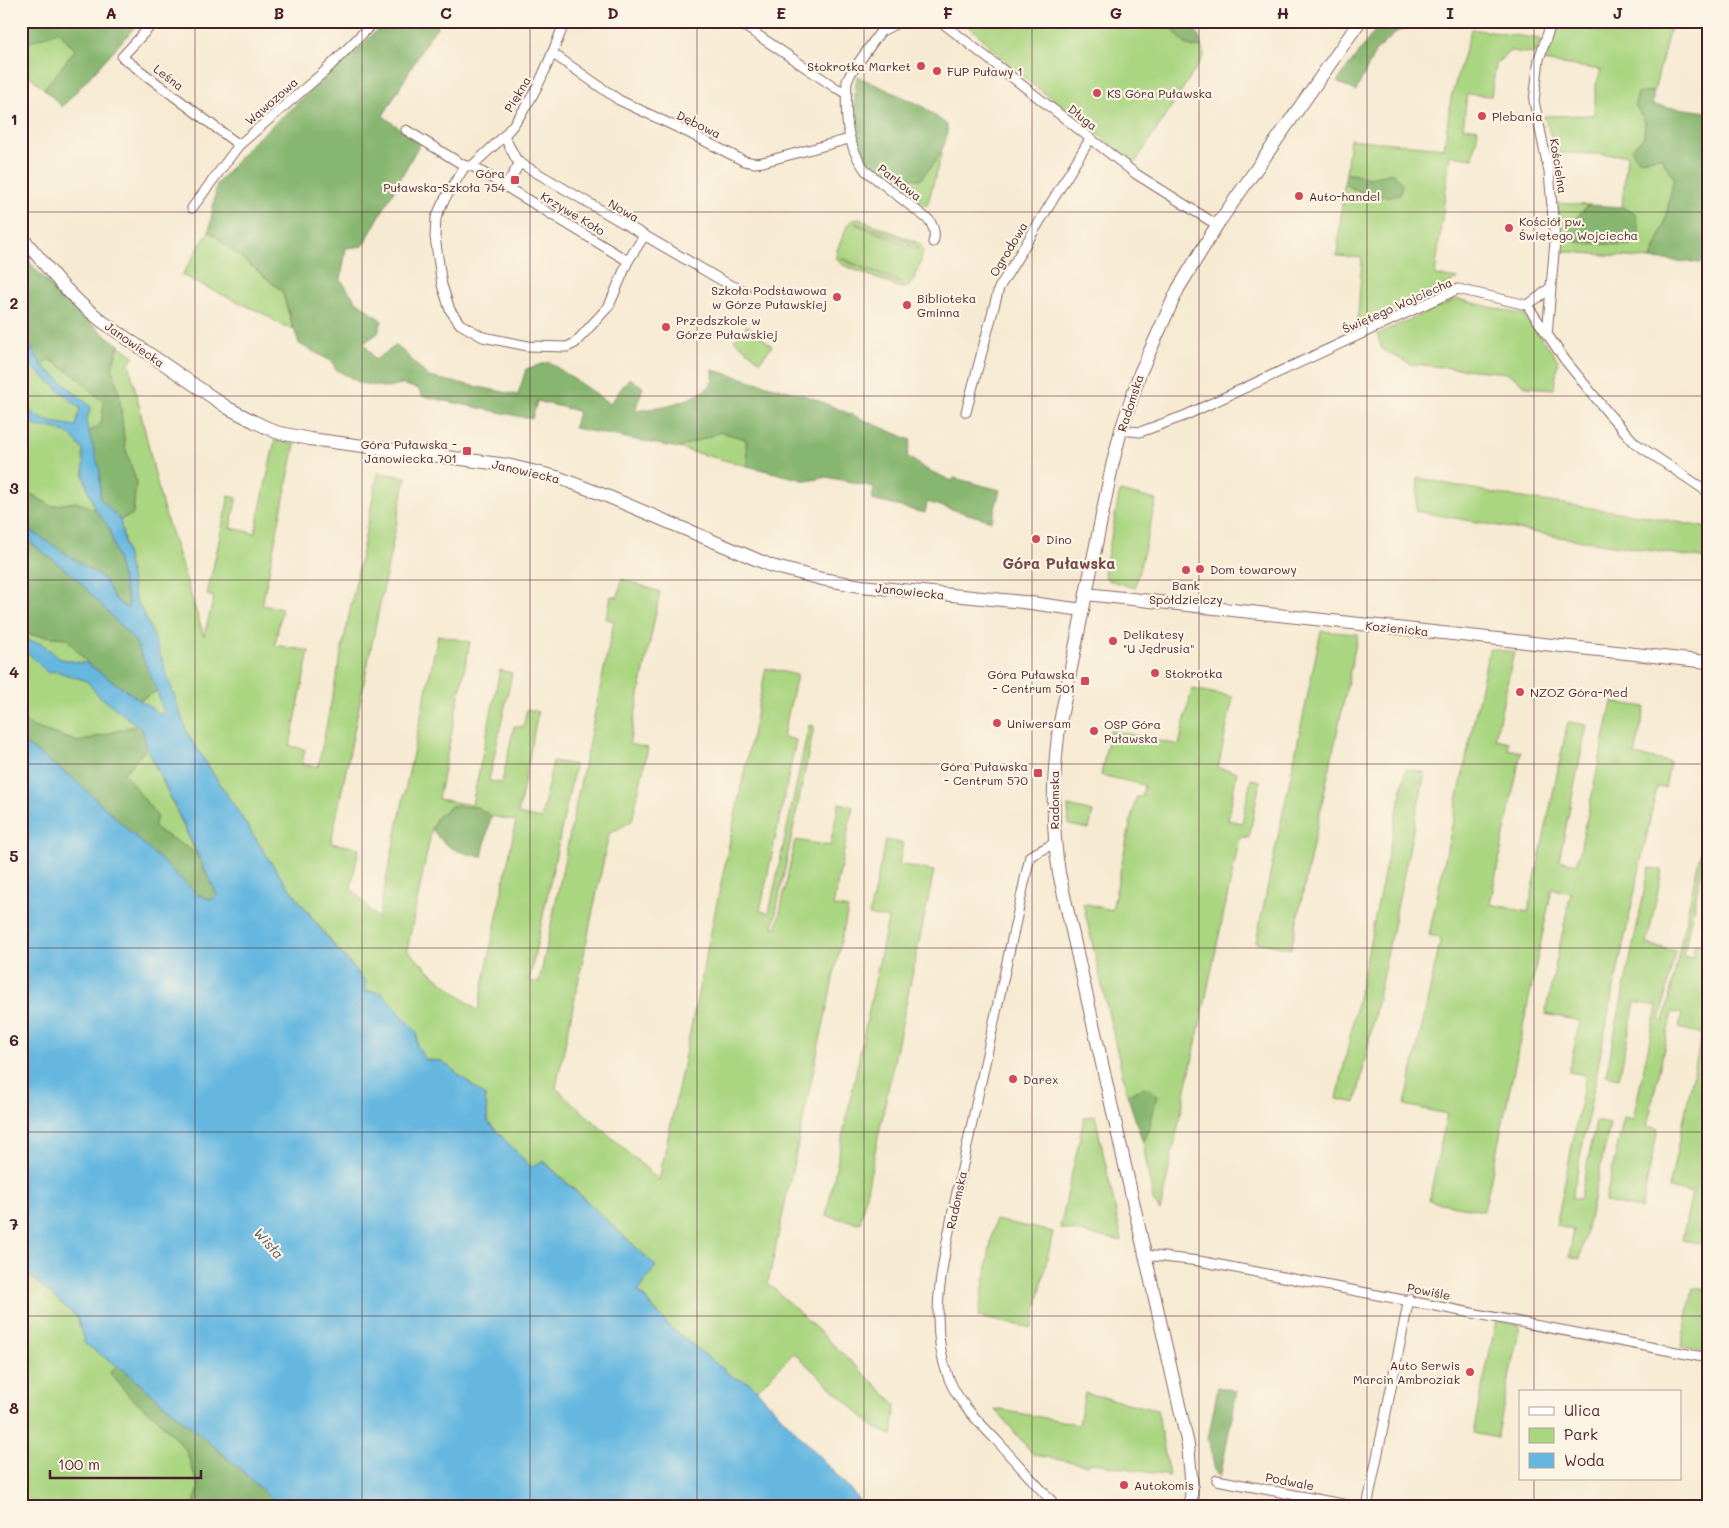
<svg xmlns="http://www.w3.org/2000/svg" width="1729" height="1528" font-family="Mali,sans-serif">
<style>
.green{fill:#aad581;stroke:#7a7a56;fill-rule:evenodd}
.forest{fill:#87b66f;stroke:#686a4d}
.water{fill:#65b7e0;stroke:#586b86}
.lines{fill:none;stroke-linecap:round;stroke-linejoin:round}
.street-casing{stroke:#866665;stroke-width:11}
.secondary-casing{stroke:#866665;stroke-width:14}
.street{stroke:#fff;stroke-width:9}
.secondary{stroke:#fff;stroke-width:12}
.grid{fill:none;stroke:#4a1f2b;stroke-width:1;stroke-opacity:0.55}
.poi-dot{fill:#d1495b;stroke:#fcf5e5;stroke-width:2}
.labels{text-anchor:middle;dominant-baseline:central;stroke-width:4.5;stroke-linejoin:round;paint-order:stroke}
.poi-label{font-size:12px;fill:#4a1f2b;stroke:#fcf5e5;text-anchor:start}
.street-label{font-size:12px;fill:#4a1f2b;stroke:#fcf5e5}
.water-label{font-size:14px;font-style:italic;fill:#53546a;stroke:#fcf5e5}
.quarter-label{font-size:15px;font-weight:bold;fill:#78494c;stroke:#fcf5e5}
.neatline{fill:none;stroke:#4a1f2b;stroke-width:2}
.grid-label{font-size:16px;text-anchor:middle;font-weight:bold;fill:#4a1f2b}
</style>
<rect width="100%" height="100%" fill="#fcf5e5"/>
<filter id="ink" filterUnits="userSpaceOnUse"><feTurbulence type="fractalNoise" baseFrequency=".02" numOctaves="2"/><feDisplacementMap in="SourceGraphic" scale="10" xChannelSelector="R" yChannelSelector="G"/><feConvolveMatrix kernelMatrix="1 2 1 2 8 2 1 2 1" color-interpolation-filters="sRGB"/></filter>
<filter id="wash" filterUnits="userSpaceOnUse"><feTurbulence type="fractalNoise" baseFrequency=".0096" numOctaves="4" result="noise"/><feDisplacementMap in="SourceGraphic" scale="20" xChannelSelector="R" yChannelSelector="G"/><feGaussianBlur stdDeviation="1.12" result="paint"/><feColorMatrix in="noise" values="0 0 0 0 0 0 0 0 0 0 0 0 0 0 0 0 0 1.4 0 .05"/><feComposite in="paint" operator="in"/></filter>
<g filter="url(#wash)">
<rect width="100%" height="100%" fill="#f6ead2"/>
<!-- green -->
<g class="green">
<path d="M962,21H1166L1184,43L1193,48L1201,46L1204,56L1135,163L1008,65L981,37Z"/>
<path d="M1559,21H1626L1670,28L1654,91L1638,93L1635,104L1645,122L1644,137L1632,149L1638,160L1661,157L1674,178L1664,226L1651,259L1559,251L1560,228L1555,203L1588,205L1570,227L1635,213L1622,207L1627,155L1557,153L1544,116L1594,115L1596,85L1601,70L1543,61Z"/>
<path d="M1471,29L1541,39L1535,54L1510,51L1496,64L1491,96L1467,94L1463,127L1478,129L1473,158L1450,155L1435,275L1458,279L1357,328L1362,258L1337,256L1344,184L1366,195L1393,173L1369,178L1346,173L1350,139L1444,148L1451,98Z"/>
<path d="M59,31L76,51L44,89L21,68V51L30,42Z"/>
<path d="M942,152L927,206L871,166L920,180Z"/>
<path d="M859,219L916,242C920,244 923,247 923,251C923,257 914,281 910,285C906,288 903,288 898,287L843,265L837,259V250L848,224L853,220ZM856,223L915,245L918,249L855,224ZM841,258L904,283H899L845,261Z"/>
<path d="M209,231L282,291L293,329C279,326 270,316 258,311C232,299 207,288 182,275Z"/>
<path d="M1457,299L1524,315L1558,360L1554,389L1527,387L1508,373L1410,364L1382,349L1377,334Z"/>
<path d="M747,325L772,346L760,361L734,340Z"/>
<path d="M119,345L134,356L129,363L162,504L204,636L214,597L207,595L229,496L237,498L230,528L255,533L275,440L295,444L262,605L282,609L275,645L309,651L290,746L305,749L302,764L318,767L378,473L406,477L331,843L359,848L351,888L378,919L438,635L470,642L438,799L472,805L500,670L512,673L489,781L502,783L514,726L523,727L527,709L538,712L518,814L541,819L553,761L575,765L529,981L539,983L614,621L606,619L611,596L618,597L622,579L660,592L629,744L648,748L632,821L609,834L556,1088L659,1180L766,668L797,675L783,737L796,740L760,911L769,913L809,725L814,726L773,927H777L795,840L830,846L839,803L853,806L833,906L848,909L768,1283L896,1404L892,1435L875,1428L794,1353L757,1390L750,1383L733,1377L670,1327L638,1290L656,1266L544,1161L531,1168L488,1122L485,1096L442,1061L426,1060L417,1046V1033L382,993L364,991L366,982L326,935L280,876L188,735L153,635L143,612L135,598L120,520L133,514L136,481L125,447L119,393L112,367ZM452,806L477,807L491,816L516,821L478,1011L435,976L407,950L432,828L437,817Z"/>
<path d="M21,355L31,366L81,408L76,426C49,422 43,423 21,404Z"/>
<path d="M49,359L77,377L104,403L101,424L88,433L86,422L90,406L42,365Z"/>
<path d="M21,414L36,426L54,428L70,435L83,450L84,477L95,509L76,502L51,506L21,488Z"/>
<path d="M721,432L746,439L747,466L678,448Z"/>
<path d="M1418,478L1509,496L1646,516L1708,528V559L1565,538L1416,511Z"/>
<path d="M1120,491L1156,500L1135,588L1108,580L1104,574Z"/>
<path d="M1321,631L1358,634L1291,949L1256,942Z"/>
<path d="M21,634L67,638L88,664L60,659L41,644L28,641L21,639Z"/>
<path d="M21,646L56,671L87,681L97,694L138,725L79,742L33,727L21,718Z"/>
<path d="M1489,649L1514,652L1495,739L1509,742L1508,749L1521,752L1490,904L1528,912L1568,722L1587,725L1559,860L1577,864L1612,702L1645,707L1635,755L1670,762L1665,788L1657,787L1609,1011L1572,1198L1580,1199L1596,1121L1610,1124L1580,1259L1569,1256L1574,1230L1556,1226L1586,1075L1569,1072L1580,1021L1545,1014L1571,893L1552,889L1484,1211L1429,1201L1447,1114L1405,1105L1441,938L1429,935Z"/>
<path d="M1192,689L1233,697L1218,768L1237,772L1228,820L1242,823L1251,779L1260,781L1249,838L1240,837L1160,1211L1153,1200L1143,1143L1149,1130L1148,1087L1127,1094L1083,903L1112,910L1136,797H1142L1144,785L1101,775L1110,730L1179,745Z"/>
<path d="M157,691L164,712L160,714L139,700Z"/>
<path d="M147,748L196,853L154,828L124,773Z"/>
<path d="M1406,769L1425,773L1356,1103L1337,1099Z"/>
<path d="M1068,806L1093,812L1089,829L1069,825Z"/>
<path d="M1708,817V857L1705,856L1683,956L1692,958L1695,944L1708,947V1115L1704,1133L1708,1134V1190H1706L1699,1232L1705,1234L1703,1244L1682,1240L1692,1193L1669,1188L1702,1034L1679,1028L1682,1014L1672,1012L1647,1126L1658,1129L1641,1209L1605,1202L1624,1117L1633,1119L1657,1006L1635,1002L1619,1078L1606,1075L1649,868L1662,870L1647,944L1675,951L1660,1020L1664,1022Z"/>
<path d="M886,840L903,843L899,864L934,871L860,1223L826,1216L888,919L869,915Z"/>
<path d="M1095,1115L1122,1241L1060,1228L1084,1118Z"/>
<path d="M995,1220L1053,1232L1032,1328L978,1317Z"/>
<path d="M21,1268L77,1317L85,1344L117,1365L110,1373L130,1397L156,1417L186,1450L199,1488L193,1507H21Z"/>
<path d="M1693,1288L1708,1290V1326L1703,1351L1681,1347Z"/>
<path d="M1496,1321L1520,1325L1497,1438L1473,1433Z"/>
<path d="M1085,1393L1157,1410L1169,1476L1090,1462L1088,1465L1034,1455L995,1409L1079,1424Z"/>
</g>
<!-- forest -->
<g class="forest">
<path d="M21,21H127L135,27L62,107L44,89L75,50L59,31L30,42L21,51Z"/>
<path d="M386,21H442L430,36L383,116L420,143L363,246L346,248L341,280L355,300L382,321L378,333L364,343L375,360L397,345L429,377L518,395L526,369L549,362L610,404L629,378L643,387L635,411C653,409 704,400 712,382C714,379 713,374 713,370L810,397L911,440L907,456L924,468L952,481L954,478L1000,490L992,521L927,502L925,513L872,500L874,487L827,477L807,481L747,466L746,439L721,432L678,448L574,428L578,411L537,401L532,419L422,396L419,389L400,384L389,388L360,383L335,369L333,362L299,344L282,291L209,231L217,184L250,145L355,52Z"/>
<path d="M1166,21H1188L1199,36L1201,46L1193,48L1184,43Z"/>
<path d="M1382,21H1423V23L1398,31L1375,52L1356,91L1337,82Z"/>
<path d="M857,76L922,106L947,125C949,148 933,163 920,180C909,177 879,172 871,166C852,152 853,97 857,76Z"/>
<path d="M1654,91L1652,105L1708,112V262L1700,263L1651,259L1664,226L1674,178L1661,157L1638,160L1631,149L1644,137L1645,122L1635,104L1638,93Z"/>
<path d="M1346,173L1369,178L1394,173L1402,184L1400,195C1377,199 1365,194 1344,184Z"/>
<path d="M1588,205L1622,207L1635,213L1640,236L1631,246L1576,242L1569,227Z"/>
<path d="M21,252C50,287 82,319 119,345L112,367L119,393L125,447L136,481L133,514L120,520L100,500V471L88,433L101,424L104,403L77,377L49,359L42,365L21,332Z"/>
<path d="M21,488L51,506L76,502L95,509L109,527L129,605L127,609L115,599L104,579L24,526L21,522Z"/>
<path d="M21,535L75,577L135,641L157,691L139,700L88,664L67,638L21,634Z"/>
<path d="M21,718L33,727L79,742L138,725L143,730L147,748L124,773L157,816L154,828L196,853L217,895L212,900L198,895L75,780L21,741Z"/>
<path d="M452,806L477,807L491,816L482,857C460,853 443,848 432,828L437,817Z"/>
<path d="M1148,1087L1157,1096L1149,1130L1143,1143L1127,1094Z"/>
<path d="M117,1365L230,1460L280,1507H193L199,1488L186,1450L156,1417L130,1397L110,1373Z"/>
<path d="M1218,1387L1237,1391L1220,1477L1215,1471L1208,1439Z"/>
</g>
<!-- water -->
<path class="water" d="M21,332L42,365L91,407L86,422L100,471V499L120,520L135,598L143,612L153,635L188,735L280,876L325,935L366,982L364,991L382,993L417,1033V1046L426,1060L442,1061L485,1096L488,1122L531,1167L543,1161L656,1266L638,1291L670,1327L733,1377L750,1383L849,1488L864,1507H280L230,1460L126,1372L85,1344L77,1317L21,1268V741L75,780L198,895L212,900L217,895L147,748L143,730L97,694L87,681L56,671L48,673L21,646V639L28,641L41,643L60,659L88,664L160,714L164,712L157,691L135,641L75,577L21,535V522L24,526L104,579L115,599L127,609L129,605L109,527L95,509L84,477L83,450L70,435L54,428L36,426L21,414V404C43,423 49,422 76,426L80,408L31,366L21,355Z"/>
</g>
<g filter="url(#ink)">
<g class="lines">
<!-- street casing -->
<g class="street-casing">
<g id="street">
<path d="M155,21L122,57L239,145"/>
<path d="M737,21L836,88L847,93"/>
<path d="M888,21L851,73L847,81C845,114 845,144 866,171L930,221C934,228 936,235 933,242"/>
<path d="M940,21L1136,174L1217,225"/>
<path d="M884,30L901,21"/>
<path d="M552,53L619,100L691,134L744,161L755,163L763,162L849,139"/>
<path d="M406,130L465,166"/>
<path d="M504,136L516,159L520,163L728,284L745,291"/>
<path d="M465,166L443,202L436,218L435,237L442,285L450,310L460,324L483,337L528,346L567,347L575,343L609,306L628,261L644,236"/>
<path d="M465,166H472L628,261"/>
<path d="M472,166C482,156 493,147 503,137C533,105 549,62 565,21"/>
<path d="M505,187L520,163"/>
<path d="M192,208L239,145L324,72L375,21"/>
<path d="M1527,305L1539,297L1551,287"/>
<path d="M1547,335L1555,241L1549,172L1534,101L1539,59L1552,21"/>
<path d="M966,412L999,288L1090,139"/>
<path d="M1121,430L1140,432L1184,416L1458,289L1527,305L1565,360L1608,413L1635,443L1708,492"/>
<path d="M1055,843L1030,856L954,1206C943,1263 927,1323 949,1379C959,1404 980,1423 998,1442C1017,1464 1037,1485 1057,1507"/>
<path d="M1145,1255L1199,1261L1708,1358"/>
<path d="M1217,1480L1358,1507"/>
<path d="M1367,1507L1409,1299"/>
</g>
</g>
<!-- secondary casing -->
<g class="secondary-casing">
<g id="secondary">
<path d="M21,236L61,284L81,304L103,322L228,408L255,422L276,432L310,439L507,465L557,477L609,497L772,566L822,579L861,586L1023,602L1083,610"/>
<path d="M1086,594L1708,662"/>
<path d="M1190,1507L1192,1488L1188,1445L1059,873C1051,823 1053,777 1059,727L1112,466L1121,430L1140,373L1178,289L1217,225L1360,21"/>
</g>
</g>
<!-- street -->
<use href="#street" class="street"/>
<!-- secondary -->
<use href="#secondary" class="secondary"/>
</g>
</g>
<!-- grid -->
<path class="grid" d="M195,21V1507M362,21V1507M530,21V1507M697,21V1507M864,21V1507M1032,21V1507M1199,21V1507M1367,21V1507M1534,21V1392M21,212H1708M21,396H1708M21,580H1708M21,764H1708M21,948H1708M21,1132H1708M21,1316H1708M1534,1479V1507"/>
<!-- markers -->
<g class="poi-dot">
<circle cx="921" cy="66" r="5"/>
<circle cx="937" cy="71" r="5"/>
<circle cx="1097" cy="93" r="5"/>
<circle cx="1482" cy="116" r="5"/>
<rect x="510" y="175" width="10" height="10" rx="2.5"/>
<circle cx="1299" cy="196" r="5"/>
<circle cx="1509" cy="228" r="5"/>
<circle cx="837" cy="297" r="5"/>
<circle cx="907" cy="305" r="5"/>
<circle cx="666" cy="327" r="5"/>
<rect x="462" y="446" width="10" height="10" rx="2.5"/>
<circle cx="1036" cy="539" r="5"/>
<circle cx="1200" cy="569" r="5"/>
<circle cx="1186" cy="570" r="5"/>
<circle cx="1113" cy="641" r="5"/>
<circle cx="1155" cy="673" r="5"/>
<rect x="1080" y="676" width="10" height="10" rx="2.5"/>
<circle cx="1520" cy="692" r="5"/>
<circle cx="997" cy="723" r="5"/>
<circle cx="1094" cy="731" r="5"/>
<rect x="1033" y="768" width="10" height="10" rx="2.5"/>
<circle cx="1013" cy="1079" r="5"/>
<circle cx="1470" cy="1372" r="5"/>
<circle cx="1124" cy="1485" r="5"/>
</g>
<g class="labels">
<!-- poi labels -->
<g class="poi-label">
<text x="911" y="66" text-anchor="end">Stokrotka Market</text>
<text x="947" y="71">FUP Puławy 1</text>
<text x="1107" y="93">KS Góra Puławska</text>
<text x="1492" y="116">Plebania</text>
<text x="505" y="173" text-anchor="end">Góra<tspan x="505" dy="14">Puławska-Szkoła 754</tspan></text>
<text x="1309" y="196">Auto-handel</text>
<text x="1519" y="221">Kościół pw.<tspan x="1519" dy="14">Świętego Wojciecha</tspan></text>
<text x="827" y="290" text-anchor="end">Szkoła Podstawowa<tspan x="827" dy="14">w Górze Puławskiej</tspan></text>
<text x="917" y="298">Biblioteka<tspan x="917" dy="14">Gminna</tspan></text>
<text x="676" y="320">Przedszkole w<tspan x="676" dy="14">Górze Puławskiej</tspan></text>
<text x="457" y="444" text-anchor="end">Góra Puławska -<tspan x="457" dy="14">Janowiecka 701</tspan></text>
<text x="1046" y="539">Dino</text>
<text x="1210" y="569">Dom towarowy</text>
<text x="1186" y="585" text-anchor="middle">Bank<tspan x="1186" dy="14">Spółdzielczy</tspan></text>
<text x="1123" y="634">Delikatesy<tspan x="1123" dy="14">"U Jędrusia"</tspan></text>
<text x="1165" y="673">Stokrotka</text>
<text x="1075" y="674" text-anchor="end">Góra Puławska<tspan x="1075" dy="14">- Centrum 501</tspan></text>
<text x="1530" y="692">NZOZ Góra-Med</text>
<text x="1007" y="723">Uniwersam</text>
<text x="1104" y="724">OSP Góra<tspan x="1104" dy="14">Puławska</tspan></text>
<text x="1028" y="766" text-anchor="end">Góra Puławska<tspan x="1028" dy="14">- Centrum 570</tspan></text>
<text x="1023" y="1079">Darex</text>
<text x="1460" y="1365" text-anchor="end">Auto Serwis<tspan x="1460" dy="14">Marcin Ambroziak</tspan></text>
<text x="1134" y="1485">Autokomis</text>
</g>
<!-- street labels -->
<g class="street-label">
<text transform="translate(169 77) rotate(37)">Leśna</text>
<text transform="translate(517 94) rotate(-59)">Piękna</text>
<text transform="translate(271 101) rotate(-41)">Wąwozowa</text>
<text transform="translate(1083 117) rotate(38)">Długa</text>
<text transform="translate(699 124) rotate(26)">Dębowa</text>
<text transform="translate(1559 166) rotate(81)">Kościelna</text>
<text transform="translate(900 182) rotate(38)">Parkowa</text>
<text transform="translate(624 210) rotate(30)">Nowa</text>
<text transform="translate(573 213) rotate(31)">Krzywe Koło</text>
<text transform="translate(1008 249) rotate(-59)">Ogrodowa</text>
<text transform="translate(1397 305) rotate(-24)">Świętego Wojciecha</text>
<text transform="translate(135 344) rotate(35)">Janowiecka</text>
<text transform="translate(1130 403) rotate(-72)">Radomska</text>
<text transform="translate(526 471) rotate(13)">Janowiecka</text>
<text transform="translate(910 591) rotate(6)">Janowiecka</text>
<text transform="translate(1397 628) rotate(6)">Kozienicka</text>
<text transform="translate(1054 800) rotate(-90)">Radomska</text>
<text transform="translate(956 1200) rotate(-78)">Radomska</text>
<text transform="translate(1429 1291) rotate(11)">Powiśle</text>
<text transform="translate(1290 1481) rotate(11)">Podwale</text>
</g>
<!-- water labels -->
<g class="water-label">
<text transform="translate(269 1243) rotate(48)">Wisła</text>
</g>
<!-- quarter labels -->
<g class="quarter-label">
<text x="1059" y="563">Góra Puławska</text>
</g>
</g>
<!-- margin -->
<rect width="1729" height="1528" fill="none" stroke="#fcf5e5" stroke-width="55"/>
<!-- legend -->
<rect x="1519" y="1390" width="162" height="90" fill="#fcf5e5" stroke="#b59f9b"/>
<rect x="1529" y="1407" width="25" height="8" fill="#ffffff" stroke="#b59f9b"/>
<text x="1564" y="1416" font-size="15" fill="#4a1f2b">Ulica</text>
<rect x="1529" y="1428" width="25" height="15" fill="#aad581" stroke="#b59f9b"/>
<text x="1564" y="1440" font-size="15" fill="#4a1f2b">Park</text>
<rect x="1529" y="1453" width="25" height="15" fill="#65b7e0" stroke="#b59f9b"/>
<text x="1564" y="1466" font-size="15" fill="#4a1f2b">Woda</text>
<!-- scale -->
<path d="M50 1470v8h151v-8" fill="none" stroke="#4a1f2b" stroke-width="2.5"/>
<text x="58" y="1470" font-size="15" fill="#4a1f2b" stroke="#fcf5e5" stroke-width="4" paint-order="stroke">100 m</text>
<rect x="28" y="28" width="1674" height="1472" class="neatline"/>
<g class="grid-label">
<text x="111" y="19">A</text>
<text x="279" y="19">B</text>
<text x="446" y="19">C</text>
<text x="613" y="19">D</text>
<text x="781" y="19">E</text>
<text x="948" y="19">F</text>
<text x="1116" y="19">G</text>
<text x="1283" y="19">H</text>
<text x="1450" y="19">I</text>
<text x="1618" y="19">J</text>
<text x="14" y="125">1</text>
<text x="14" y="309">2</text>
<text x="14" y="494">3</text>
<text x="14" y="678">4</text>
<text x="14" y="862">5</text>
<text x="14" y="1046">6</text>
<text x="14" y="1230">7</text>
<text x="14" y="1414">8</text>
</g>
</svg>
